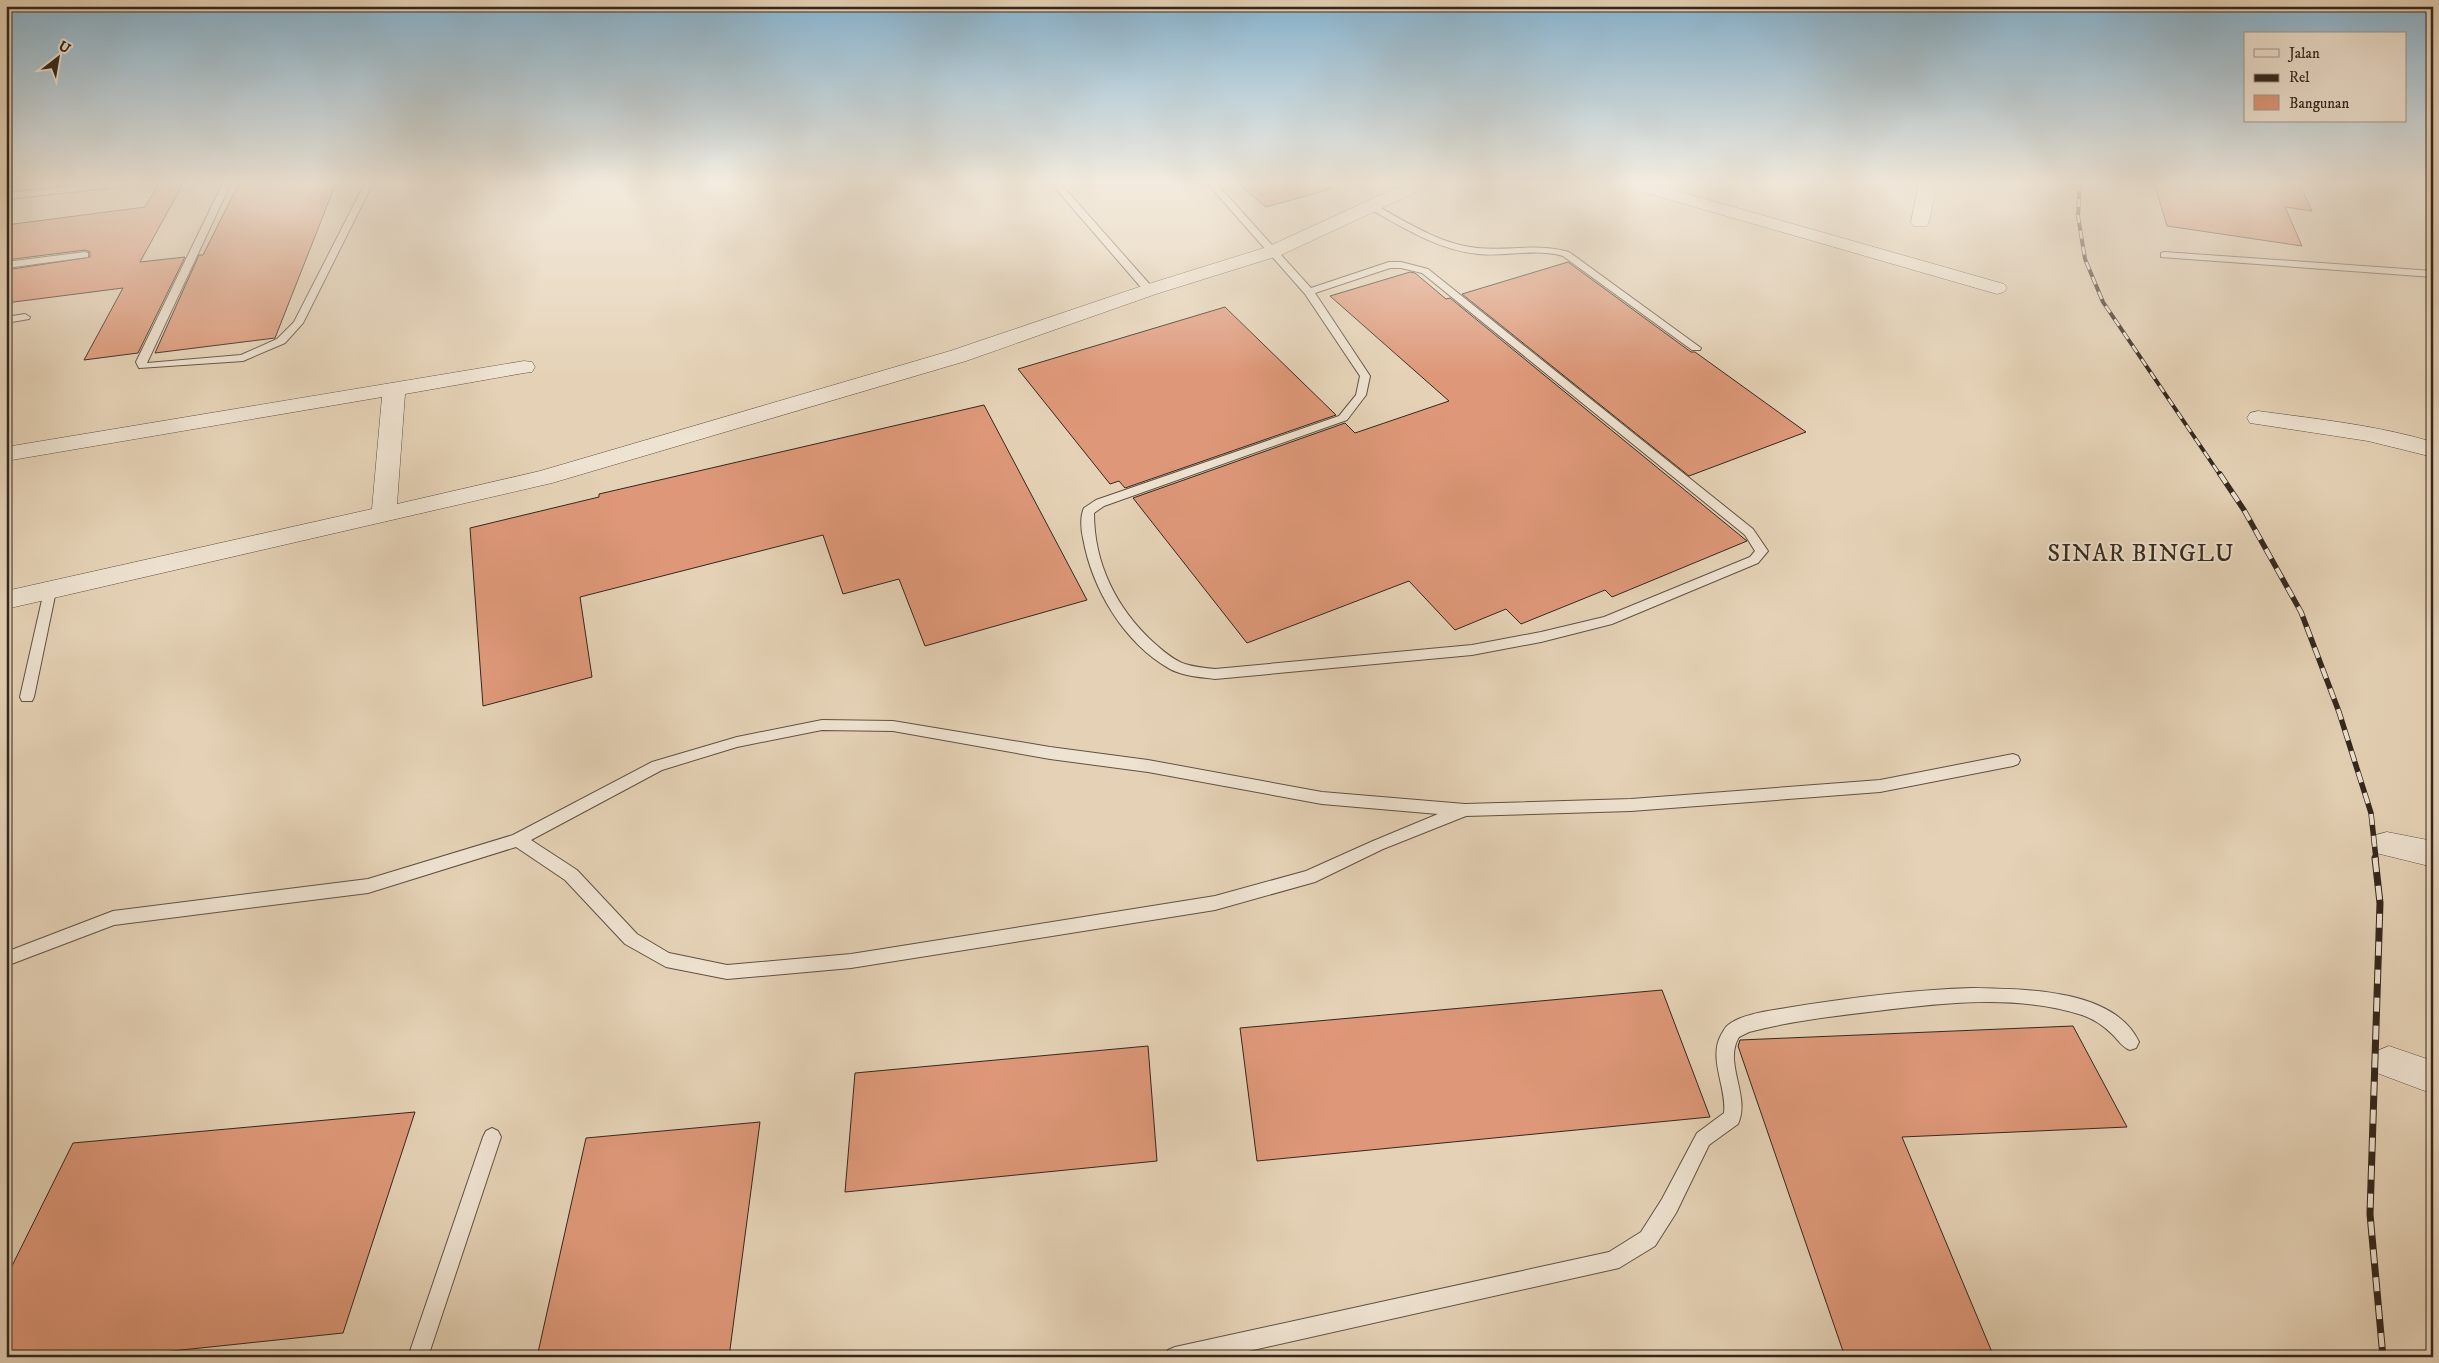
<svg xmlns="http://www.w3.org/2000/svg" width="2439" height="1363" font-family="'IM FELL DW Pica',serif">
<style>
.building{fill:#de9879;stroke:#34271e}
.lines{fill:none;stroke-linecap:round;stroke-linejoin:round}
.lane-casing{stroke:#605244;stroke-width:2}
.street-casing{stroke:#605244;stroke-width:1}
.lane{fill:#eee2d0;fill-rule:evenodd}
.street{fill:#eee2d0;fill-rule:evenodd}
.rail-far2-casing{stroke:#34271e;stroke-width:4}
.rail-far1-casing{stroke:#34271e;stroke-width:5.5}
.rail-casing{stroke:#34271e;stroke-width:7}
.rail-far2{stroke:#eee2d0;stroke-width:2.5;stroke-dasharray:8;stroke-linecap:butt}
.rail-far1{stroke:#eee2d0;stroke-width:4;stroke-dasharray:11;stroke-linecap:butt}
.rail{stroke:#eee2d0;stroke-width:5;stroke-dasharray:14;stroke-linecap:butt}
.labels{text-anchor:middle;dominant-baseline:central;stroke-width:4;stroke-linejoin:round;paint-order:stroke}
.quarter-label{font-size:24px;letter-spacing:1px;fill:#34271e;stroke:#eee2d0}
</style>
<rect width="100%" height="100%" fill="#e5d2b6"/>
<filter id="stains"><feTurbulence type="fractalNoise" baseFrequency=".004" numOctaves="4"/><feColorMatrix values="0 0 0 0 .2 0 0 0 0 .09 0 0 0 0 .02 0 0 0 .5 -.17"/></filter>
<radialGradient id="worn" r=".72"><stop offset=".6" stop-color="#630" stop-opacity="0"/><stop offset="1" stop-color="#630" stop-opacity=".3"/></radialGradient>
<!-- building -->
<g class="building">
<path d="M239,183H336L275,338L155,353L199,255H203Z"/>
<path d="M1237,183H1330L1331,189L1266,207Z"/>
<path d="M2154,183H2299L2312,211L2285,207L2302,246L2167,226Z"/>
<path d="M183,184L140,262L185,257L138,353L84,360L123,288L6,303V270L90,257V252L85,250L6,260V225L145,207L157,187Z"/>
<path d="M1568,262L1691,352H1695L1806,432L1689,476L1462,294Z"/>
<path d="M1410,272L1415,273L1446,299L1450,298L1747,541L1612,597L1605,590L1521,624L1506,609L1455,630L1409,581L1247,643L1133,498L1345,423L1355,433L1449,401L1330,296Z"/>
<path d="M1225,307L1336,415L1125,488L1119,481L1110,484L1018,369Z"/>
<path d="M984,405L1087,600L925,646L899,579L843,594L823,535L580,597L592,677L483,706L470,528L599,497V494Z"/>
<path d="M1662,990L1710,1117L1257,1161L1240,1028Z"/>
<path d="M2073,1026L2127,1127L1902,1137L1994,1357H1845L1738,1046L1740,1040Z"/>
<path d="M1148,1046L1157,1161L845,1192L855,1073Z"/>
<path d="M415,1112L343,1333L115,1357H6V1278L73,1143Z"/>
<path d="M760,1122L729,1357H537L586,1138Z"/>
</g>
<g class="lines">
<!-- lane casing -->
<g class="lane-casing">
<g id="lane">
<path d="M105,183H131L127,186L6,199V193Z"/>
<path d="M223,183H231L147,363L241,355L277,339L294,322L365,183H373L303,323L285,343L243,361L139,368L136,362Z"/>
<path d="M1051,183H1060L1153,288V292H1145Z"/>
<path d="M1207,183H1216L1311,288L1389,262H1401L1428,269L1753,529L1768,551L1758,563L1612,624L1541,642L1472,655L1215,679C1200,677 1183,676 1170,669C1124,643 1092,589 1083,538C1081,530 1080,516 1084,508L1096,500L1339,416L1356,395L1360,376L1305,294ZM1390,268H1401L1422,273L1745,535L1755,551L1750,557L1604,617L1541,632L1472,645L1215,669C1205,668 1194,667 1185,664C1173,660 1162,650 1153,642C1116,608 1094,563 1094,513L1104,506L1347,420L1366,395L1370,376L1315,293Z"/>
<path d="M1368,204H1374C1406,222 1440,244 1477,248C1509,251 1538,243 1569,252L1701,348L1700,350H1692L1563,256C1535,248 1506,257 1478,254C1438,250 1402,227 1368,208Z"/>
<path d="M85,252L88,253V257L6,268V262Z"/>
<path d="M2164,252L2433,271V277L2161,257V253Z"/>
<path d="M25,314L30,317L29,319L6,323V317Z"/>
<path d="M50,587L56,591L34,697L32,701H22L20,697L44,591Z"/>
<path d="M822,720L893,721L1050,747L1148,760L1322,792L1465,804L1631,799L1880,780L2013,754L2018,756L2020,760L2018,764L2013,766L1880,792L1631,811L1466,816L1383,849L1315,882L1215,910L851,968L727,979L666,967L625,944L565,880L516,847L368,893L114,925L6,966V952L113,911L368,879L513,835L652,762L737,737ZM822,730L893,731L1050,759L1148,772L1322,804L1438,814L1373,841L1306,871L1215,896L851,954L727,965L669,953L637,934L577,870L531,840L662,770L737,747Z"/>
<path d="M1972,988C2022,989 2114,988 2139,1042L2136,1048L2130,1050C2122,1047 2119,1041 2113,1035C2104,1026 2094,1019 2082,1015C2017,994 1943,1003 1877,1011C1834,1016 1791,1021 1749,1032L1739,1037C1723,1063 1751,1096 1738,1124L1709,1145L1676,1213L1655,1246L1619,1268L1222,1357H1165L1168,1350L1175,1347L1609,1252L1641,1232L1662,1199L1697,1133L1724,1113C1727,1088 1708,1059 1721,1035C1723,1032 1725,1027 1728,1025C1742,1014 1768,1011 1786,1008C1847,998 1910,990 1972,988Z"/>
<path d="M492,1128L498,1131L501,1137L428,1357H408L483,1137L486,1131Z"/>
</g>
</g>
<!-- street casing -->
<g class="street-casing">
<g id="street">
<path d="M1407,183H1430L1427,187L1281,255L1156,294L966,361L552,483L6,609V591L372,509L382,397L6,461V447L524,361L532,362L535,367L532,372L524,373L405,394L397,504L540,471L950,351L1142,286L1267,247Z"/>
<path d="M1623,183H1649L2004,284L2007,288L2004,292L1997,294L1990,292L1626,187Z"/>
<path d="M1919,183H1937L1929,222L1927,226H1913L1911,222Z"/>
<path d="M2258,411C2317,419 2376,425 2433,442V457L2368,441L2250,423L2247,418L2250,413Z"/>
<path d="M2387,832L2433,841V867L2376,853L2372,844L2376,835Z"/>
<path d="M2389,1046L2433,1061V1094L2377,1073L2372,1062L2377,1051Z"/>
</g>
</g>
<!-- lane -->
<use href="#lane" class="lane"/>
<!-- street -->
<use href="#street" class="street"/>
<!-- rail-far2 casing -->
<g class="rail-far2-casing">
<path id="rail-far2" d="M2080,183L2078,216L2085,259L2103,302L2220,475"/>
</g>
<!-- rail-far1 casing -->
<g class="rail-far1-casing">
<path id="rail-far1" d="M2220,474L2244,510L2301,612L2339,712L2371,813L2376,859"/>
</g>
<!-- rail casing -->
<g class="rail-casing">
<path id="rail" d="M2375,858L2380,903L2370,1214L2383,1357"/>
</g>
<!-- rail-far2 -->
<use href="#rail-far2" class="rail-far2"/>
<!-- rail-far1 -->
<use href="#rail-far1" class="rail-far1"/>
<!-- rail -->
<use href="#rail" class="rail"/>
</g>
<!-- sky -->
<linearGradient id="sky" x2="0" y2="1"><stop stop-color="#87b5d2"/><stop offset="0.49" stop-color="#f3ebde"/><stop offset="1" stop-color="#f3ebde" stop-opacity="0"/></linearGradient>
<rect width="2439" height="373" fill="url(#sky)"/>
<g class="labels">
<!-- quarter labels -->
<g class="quarter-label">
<text x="2141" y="554">SINAR BINGLU</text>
</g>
</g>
<!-- margin -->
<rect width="2439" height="1363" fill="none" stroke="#e5d2b6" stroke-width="25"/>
<rect x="8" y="8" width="2424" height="1348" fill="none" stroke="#34271e" stroke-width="2.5"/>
<rect x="12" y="12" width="2414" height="1338" fill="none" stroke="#34271e"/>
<!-- legend -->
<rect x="2244" y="32" width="162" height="90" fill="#eee2d0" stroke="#a49789"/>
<rect x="2254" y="49" width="25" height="8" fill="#eee2d0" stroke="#a49789"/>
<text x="2289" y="58" font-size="15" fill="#34271e">Jalan</text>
<rect x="2254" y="74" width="25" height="8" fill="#34271e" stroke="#a49789"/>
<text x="2289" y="82" font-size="15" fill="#34271e">Rel</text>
<rect x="2254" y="95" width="25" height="15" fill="#de9879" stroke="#a49789"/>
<text x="2289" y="108" font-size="15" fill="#34271e">Bangunan</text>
<!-- north arrow -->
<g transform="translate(58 58) rotate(31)" stroke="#eee2d0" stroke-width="4" paint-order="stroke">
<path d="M0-4L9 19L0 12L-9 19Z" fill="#34271e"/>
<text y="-8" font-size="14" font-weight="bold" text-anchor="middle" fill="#34271e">U</text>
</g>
<rect width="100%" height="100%" filter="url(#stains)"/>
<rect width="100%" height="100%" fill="url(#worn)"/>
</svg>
